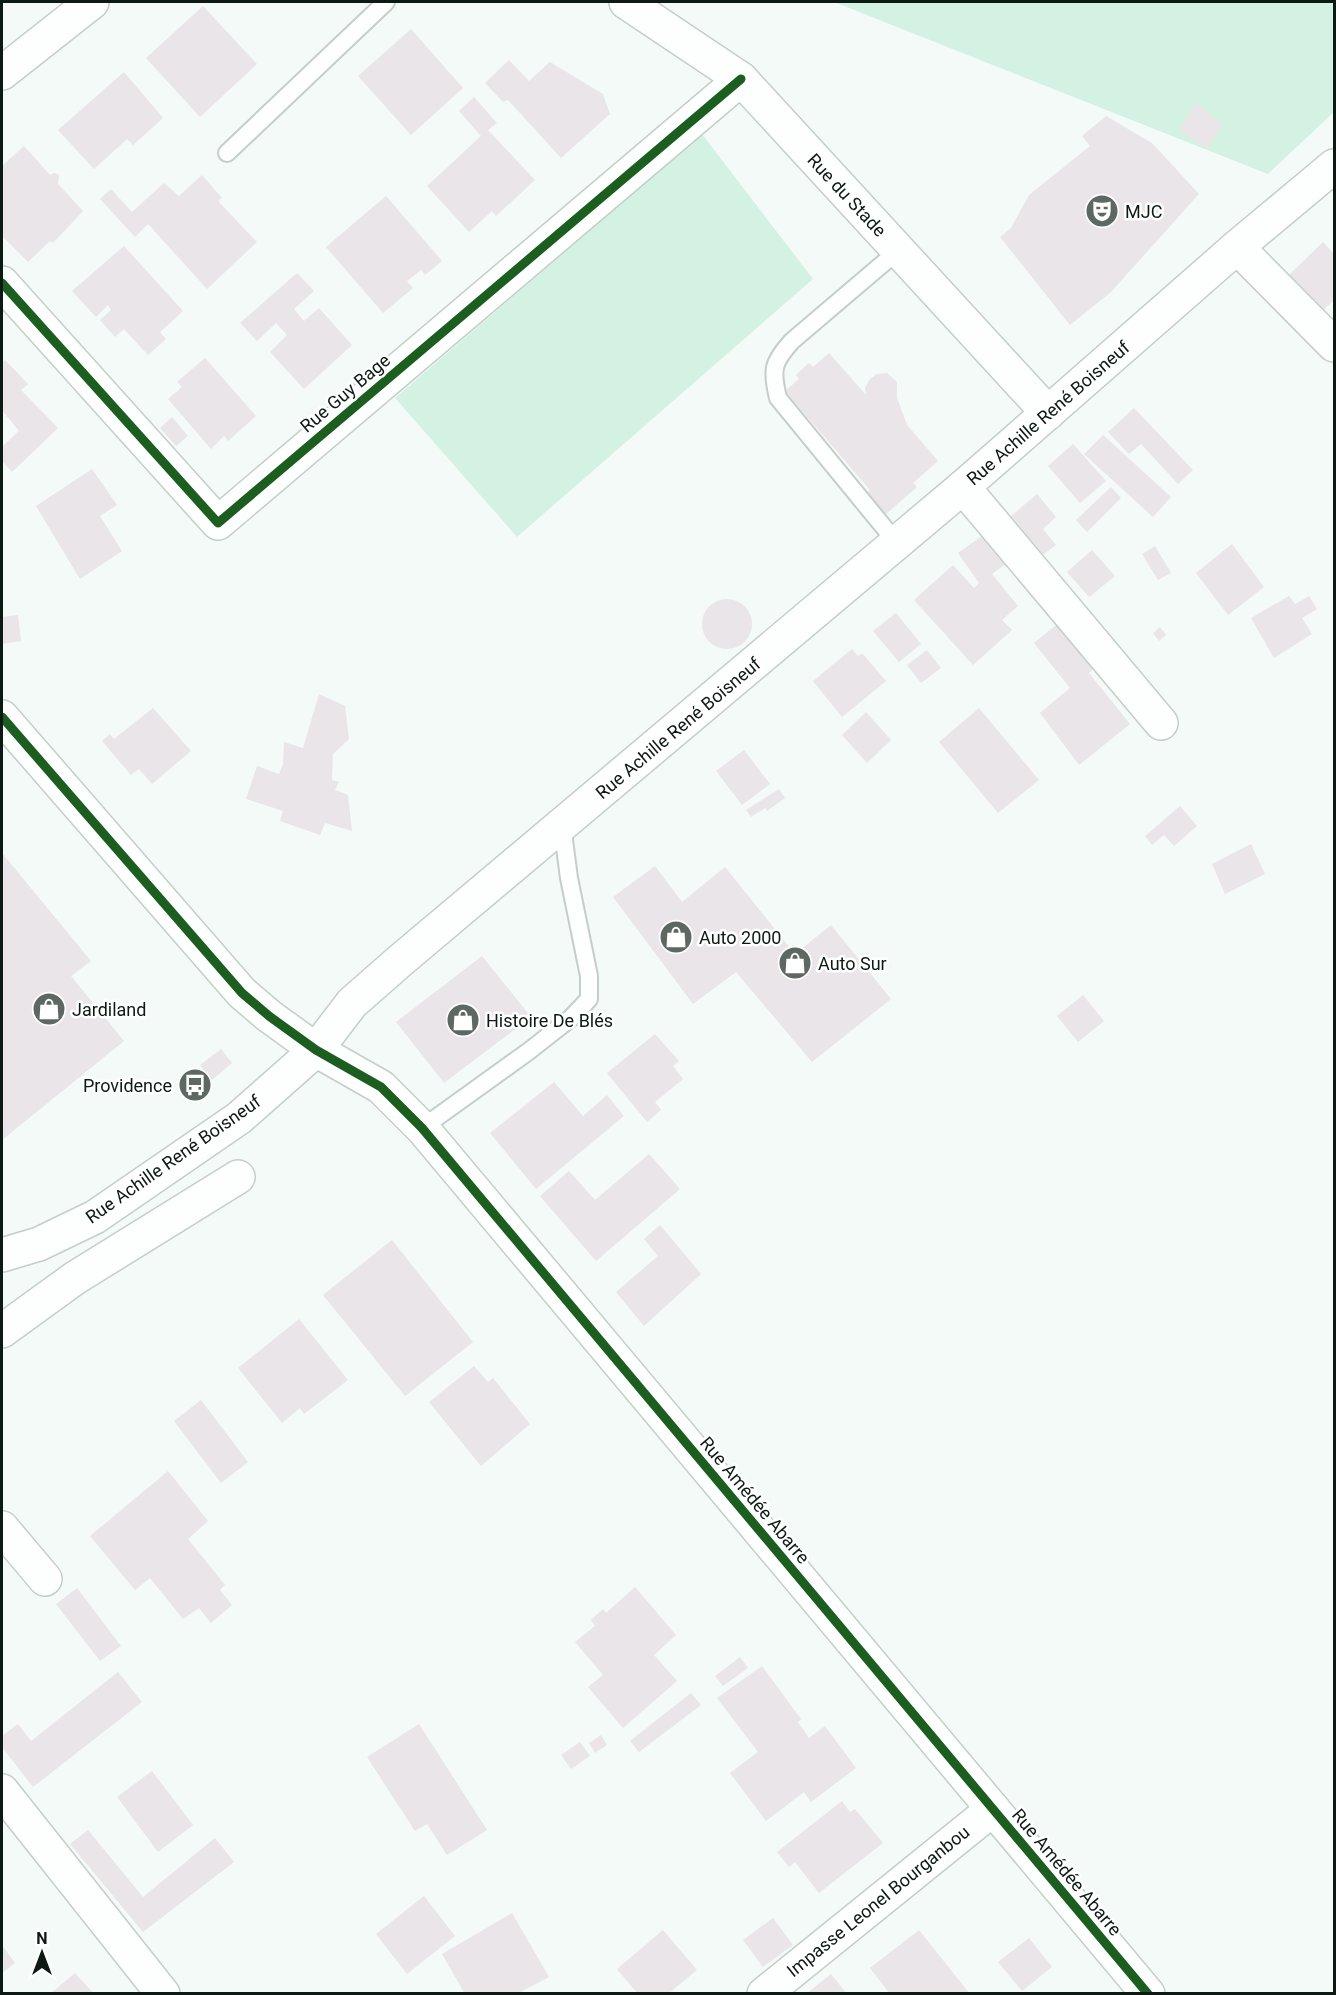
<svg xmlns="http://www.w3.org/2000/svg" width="1336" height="1995" font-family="Roboto,sans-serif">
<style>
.green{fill:#d4f2e3}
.building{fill:#eae5e8}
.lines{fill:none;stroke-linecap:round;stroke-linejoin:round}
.lane-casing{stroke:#c5cec9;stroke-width:20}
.street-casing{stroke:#c5cec9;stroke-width:36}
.secondary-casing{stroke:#c5cec9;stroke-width:36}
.primary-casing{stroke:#c5cec9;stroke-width:36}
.lane{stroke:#fdfefe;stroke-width:16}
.street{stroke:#fdfefe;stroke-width:33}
.secondary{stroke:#fdfefe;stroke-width:33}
.primary{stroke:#fdfefe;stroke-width:33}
.cycleway-casing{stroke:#fff;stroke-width:13}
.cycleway{stroke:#1b5e20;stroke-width:9}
.labels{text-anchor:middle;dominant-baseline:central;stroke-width:5;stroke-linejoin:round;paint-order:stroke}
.street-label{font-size:18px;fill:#0d1a14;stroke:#fff}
.poi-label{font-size:18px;fill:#0d1a14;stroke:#fff;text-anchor:start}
</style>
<rect width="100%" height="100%" fill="#f4faf7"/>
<!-- green -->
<g class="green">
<path d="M834,2H1334V112L1268,174Z"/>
<path d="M702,134L813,279L517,537L395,398Z"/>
</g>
<!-- building -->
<g class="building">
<path d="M203,6L257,64L200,117L146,58Z"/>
<path d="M411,29L463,88L411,135L358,76Z"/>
<path d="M509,60L529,81L550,62L603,94L610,114L561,158L508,100L503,102L485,83Z"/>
<path d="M124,72L163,118L133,145L127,139L94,169L58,130Z"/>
<path d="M474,97L497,123L488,130L535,180L496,216L492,211L469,232L427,186L481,136L459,111Z"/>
<path d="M1196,103L1223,125L1207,149L1179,129Z"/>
<path d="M1106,116L1152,143L1199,194L1111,292L1070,325L1000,237L1011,228L1029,195L1090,146L1082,136Z"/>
<path d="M24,146L50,175L54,173L59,175L58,184L83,211L53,243L50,241L28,262L2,236V166Z"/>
<path d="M202,175L222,198L218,201L257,242L207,289L148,224L135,237L100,199L111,189L132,212L164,183L179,196Z"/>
<path d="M386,196L442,261L425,275L421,270L407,281L413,288L383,313L326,247Z"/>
<path d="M1323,242L1334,254V300L1318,315L1286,278Z"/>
<path d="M124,246L183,311L160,332L166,339L148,355L124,329L115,337L100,320L111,310L108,305L96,317L72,291Z"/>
<path d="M297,273L314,291L294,309L304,321L319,308L352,345L304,389L270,352L287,335L276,323L257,341L240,323Z"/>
<path d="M829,353L866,395L865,388L870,379L877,374L887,373L897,382V398L907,425L938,461L913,483L917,487L885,515L866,493L870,490L785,391L799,379L796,375L809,363L813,367Z"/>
<path d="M205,358L256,416L228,441L224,436L211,449L168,399L182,387L177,382Z"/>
<path d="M5,360L28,384L21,390L58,428L12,472L2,461V447L19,431L2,410V363Z"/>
<path d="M1134,408L1193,470L1178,484L1141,444L1129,454L1108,432Z"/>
<path d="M172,417L188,436L176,446L160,428Z"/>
<path d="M1103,435L1171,497L1153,517L1084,454Z"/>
<path d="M1073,444L1106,481L1080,503L1048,466Z"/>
<path d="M92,469L117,505L100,516L122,551L80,579L36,506Z"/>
<path d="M1111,487L1121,498L1087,532L1076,520Z"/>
<path d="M1037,494L1056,517L1043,529L1056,545L1039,558L1018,532L1022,529L1011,516Z"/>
<path d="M986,533L1007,563L992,574L1018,606L1002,620L1012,630L973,665L914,600L953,565L974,588L979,583L958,553Z"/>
<path d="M1232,544L1264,587L1228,615L1196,573Z"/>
<path d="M1155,546L1171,573L1158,580L1142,554Z"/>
<path d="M1092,550L1115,576L1089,597L1067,572Z"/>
<path d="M1289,596L1295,604L1309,596L1317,609L1302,618L1312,634L1274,658L1251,618Z"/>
<circle cx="727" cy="624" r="25"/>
<path d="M896,613L921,644L899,662L873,631Z"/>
<path d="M18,615L21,641L2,644V617Z"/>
<path d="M1061,621L1097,666L1089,673L1130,724L1079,765L1040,713L1070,688L1034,643Z"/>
<path d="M1160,627L1166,635L1159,641L1153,633Z"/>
<path d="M852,649L858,656L862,653L886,681L842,717L813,681Z"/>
<path d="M927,650L941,668L921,683L907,665Z"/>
<path d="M319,694L345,706L349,739L333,754L332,780L339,782L335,790L348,795L352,831L325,823L320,835L280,821L283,811L246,799L257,766L279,774L283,764L284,742L303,748Z"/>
<path d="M153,708L191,751L152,784L139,769L131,775L102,741L110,734L114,739Z"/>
<path d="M979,708L1039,780L998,813L939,742Z"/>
<path d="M866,712L891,740L867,763L842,735Z"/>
<path d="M744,750L770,784L742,805L716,771Z"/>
<path d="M779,789L785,798L767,811L765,808L751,817L746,810Z"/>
<path d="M1180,806L1197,826L1174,846L1164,835L1152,845L1145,836Z"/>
<path d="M1251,844L1265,874L1225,894L1212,864Z"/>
<path d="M2,853L91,961L71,976L124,1041L2,1140Z"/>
<path d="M655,866L682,902L725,867L795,954L831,925L891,999L812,1062L736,972L693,1004L613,897Z"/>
<path d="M482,956L531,1017L444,1083L396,1022Z"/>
<path d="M1083,995L1104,1021L1078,1042L1057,1016Z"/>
<path d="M655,1034L679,1061L673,1066L683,1079L655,1102L661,1110L647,1122L607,1073Z"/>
<path d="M221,1049L232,1063L212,1080L200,1065Z"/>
<path d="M554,1082L583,1116L607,1095L624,1116L536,1189L490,1133Z"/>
<path d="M649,1154L680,1189L596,1261L540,1196L569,1171L595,1200Z"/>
<path d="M660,1225L701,1274L644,1326L616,1292L658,1256L644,1239Z"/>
<path d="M392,1240L473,1342L405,1396L323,1295Z"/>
<path d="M299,1319L348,1380L304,1414L300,1408L282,1423L238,1368Z"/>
<path d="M474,1366L488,1382L493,1378L530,1424L481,1466L429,1402Z"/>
<path d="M201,1400L248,1462L221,1483L174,1421Z"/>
<path d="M168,1471L208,1521L188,1539L225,1585L220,1590L232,1605L211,1623L199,1608L183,1619L150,1578L135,1590L90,1536Z"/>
<path d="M635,1587L676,1635L654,1655L677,1681L623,1728L588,1687L603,1675L575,1642L595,1626L591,1620L603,1609L606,1613Z"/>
<path d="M77,1588L121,1646L100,1661L56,1604Z"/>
<path d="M740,1657L748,1668L723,1686L715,1676Z"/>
<path d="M762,1666L801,1719L798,1722L809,1738L825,1726L856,1768L811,1802L804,1792L766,1821L730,1773L758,1752L717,1698Z"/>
<path d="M118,1672L142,1702L33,1787L2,1747V1736L18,1724L31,1741Z"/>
<path d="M691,1693L701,1705L639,1752L630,1741Z"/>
<path d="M419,1724L487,1830L447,1855L427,1824L415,1831L367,1757Z"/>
<path d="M601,1735L607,1745L595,1753L589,1743Z"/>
<path d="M580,1742L590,1756L571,1769L561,1755Z"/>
<path d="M152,1771L193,1825L158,1852L117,1797Z"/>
<path d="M842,1801L850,1812L855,1809L883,1843L819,1893L795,1862L789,1867L777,1852Z"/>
<path d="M88,1830L143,1897L215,1838L234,1862L143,1932L70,1844Z"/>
<path d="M424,1896L455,1936L407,1974L376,1934Z"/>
<path d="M512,1913L549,1977L517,1994H465L442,1954Z"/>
<path d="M773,1918L793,1945L763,1967L743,1940Z"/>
<path d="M663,1930L697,1970L668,1994H638L617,1969Z"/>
<path d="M919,1930L970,1994H890L870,1968Z"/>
<path d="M1029,1938L1052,1967L1022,1991L998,1962Z"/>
<path d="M2,1945L15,1963L2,1973Z"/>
<path d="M75,1973L94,1994H50Z"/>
<path d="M831,1974L847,1994H806Z"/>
</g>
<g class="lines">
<!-- lane casing -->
<g class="lane-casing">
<g id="lane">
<path d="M227,153L386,2"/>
<path d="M896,542L778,398C771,369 773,362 792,341L899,250"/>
<path d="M422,1128L529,1051L571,1018L589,999V976L569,878L562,825"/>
</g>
</g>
<!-- street casing -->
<g class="street-casing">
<g id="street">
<path d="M626,2L741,79L1048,413"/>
<path d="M2,73L92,2"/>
<path d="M1237,247L1334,345"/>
<path d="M2,283L218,523L741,79"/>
<path d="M963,487L1161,723"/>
<path d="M2,717L242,993L269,1016L316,1050"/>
<path d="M2,1331L75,1278L238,1177"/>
<path d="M2,1528L45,1579"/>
<path d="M2,1791L163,1994"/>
<path d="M764,1994L993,1809"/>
</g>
</g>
<!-- secondary casing -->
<g class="secondary-casing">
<path id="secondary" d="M316,1050L381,1087L422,1128L1148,1994"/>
</g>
<!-- primary casing -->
<g class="primary-casing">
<path id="primary" d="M2,1255L39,1244L95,1217L239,1118L316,1050L352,1003L401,960L963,487L1237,247L1334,166"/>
</g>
<!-- lane -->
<use href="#lane" class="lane"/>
<!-- street -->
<use href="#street" class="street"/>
<!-- secondary -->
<use href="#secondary" class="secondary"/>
<!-- primary -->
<use href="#primary" class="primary"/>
<!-- cycleway casing -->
<g class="cycleway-casing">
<g id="cycleway">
<path d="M2,283L218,523L741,79"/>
<path d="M2,717L242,993L269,1016L316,1050L381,1087L422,1128L1148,1994"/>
</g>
</g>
<!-- cycleway -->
<use href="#cycleway" class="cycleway"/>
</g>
<!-- icons -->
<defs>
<g id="theatre-disc" transform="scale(1.725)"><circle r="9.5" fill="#5e6863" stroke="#fff"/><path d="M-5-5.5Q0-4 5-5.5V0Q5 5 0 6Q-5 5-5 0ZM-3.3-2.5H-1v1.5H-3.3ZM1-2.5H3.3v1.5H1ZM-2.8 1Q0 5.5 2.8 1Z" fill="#fff"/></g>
<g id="shop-disc" transform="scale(1.725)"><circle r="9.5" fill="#5e6863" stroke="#fff"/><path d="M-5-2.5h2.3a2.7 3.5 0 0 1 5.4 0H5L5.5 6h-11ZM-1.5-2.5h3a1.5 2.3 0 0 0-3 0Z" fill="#fff"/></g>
<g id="bus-disc" transform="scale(1.725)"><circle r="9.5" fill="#5e6863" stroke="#fff"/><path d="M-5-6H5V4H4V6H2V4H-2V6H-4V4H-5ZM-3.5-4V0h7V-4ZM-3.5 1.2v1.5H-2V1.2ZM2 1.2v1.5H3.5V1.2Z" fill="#fff"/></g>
</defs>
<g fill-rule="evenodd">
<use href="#theatre-disc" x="1102" y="211"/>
<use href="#shop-disc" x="676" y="937"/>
<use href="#shop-disc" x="795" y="963"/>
<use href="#shop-disc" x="49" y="1009"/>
<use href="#shop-disc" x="463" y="1020"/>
<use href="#bus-disc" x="195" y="1085"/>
</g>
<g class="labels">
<!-- street labels -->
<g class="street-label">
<text transform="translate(847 195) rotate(47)">Rue du Stade</text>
<text transform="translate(345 393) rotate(-40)">Rue Guy Bage</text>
<text transform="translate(1048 413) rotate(-41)">Rue Achille René Boisneuf</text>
<text transform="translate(678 728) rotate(-40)">Rue Achille René Boisneuf</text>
<text transform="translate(173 1159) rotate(-35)">Rue Achille René Boisneuf</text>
<text transform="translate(755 1500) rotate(50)">Rue Amédée Abarre</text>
<text transform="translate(1067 1872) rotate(50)">Rue Amédée Abarre</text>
<text transform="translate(878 1901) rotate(-39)">Impasse Leonel Bourganbou</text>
</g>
<!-- poi labels -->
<g class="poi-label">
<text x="1125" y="211">MJC</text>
<text x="699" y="937">Auto 2000</text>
<text x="818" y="963">Auto Sur</text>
<text x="72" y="1009">Jardiland</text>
<text x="486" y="1020">Histoire De Blés</text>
<text x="172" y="1085" text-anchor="end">Providence</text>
</g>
</g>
<!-- border -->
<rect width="1336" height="1995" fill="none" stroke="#0d1a14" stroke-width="6"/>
<!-- north arrow -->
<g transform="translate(42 1953)" stroke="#ffffff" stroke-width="4.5" paint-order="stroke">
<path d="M0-4.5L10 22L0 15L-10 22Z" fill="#0d1a14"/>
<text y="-9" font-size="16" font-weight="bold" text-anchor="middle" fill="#0d1a14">N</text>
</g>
</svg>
